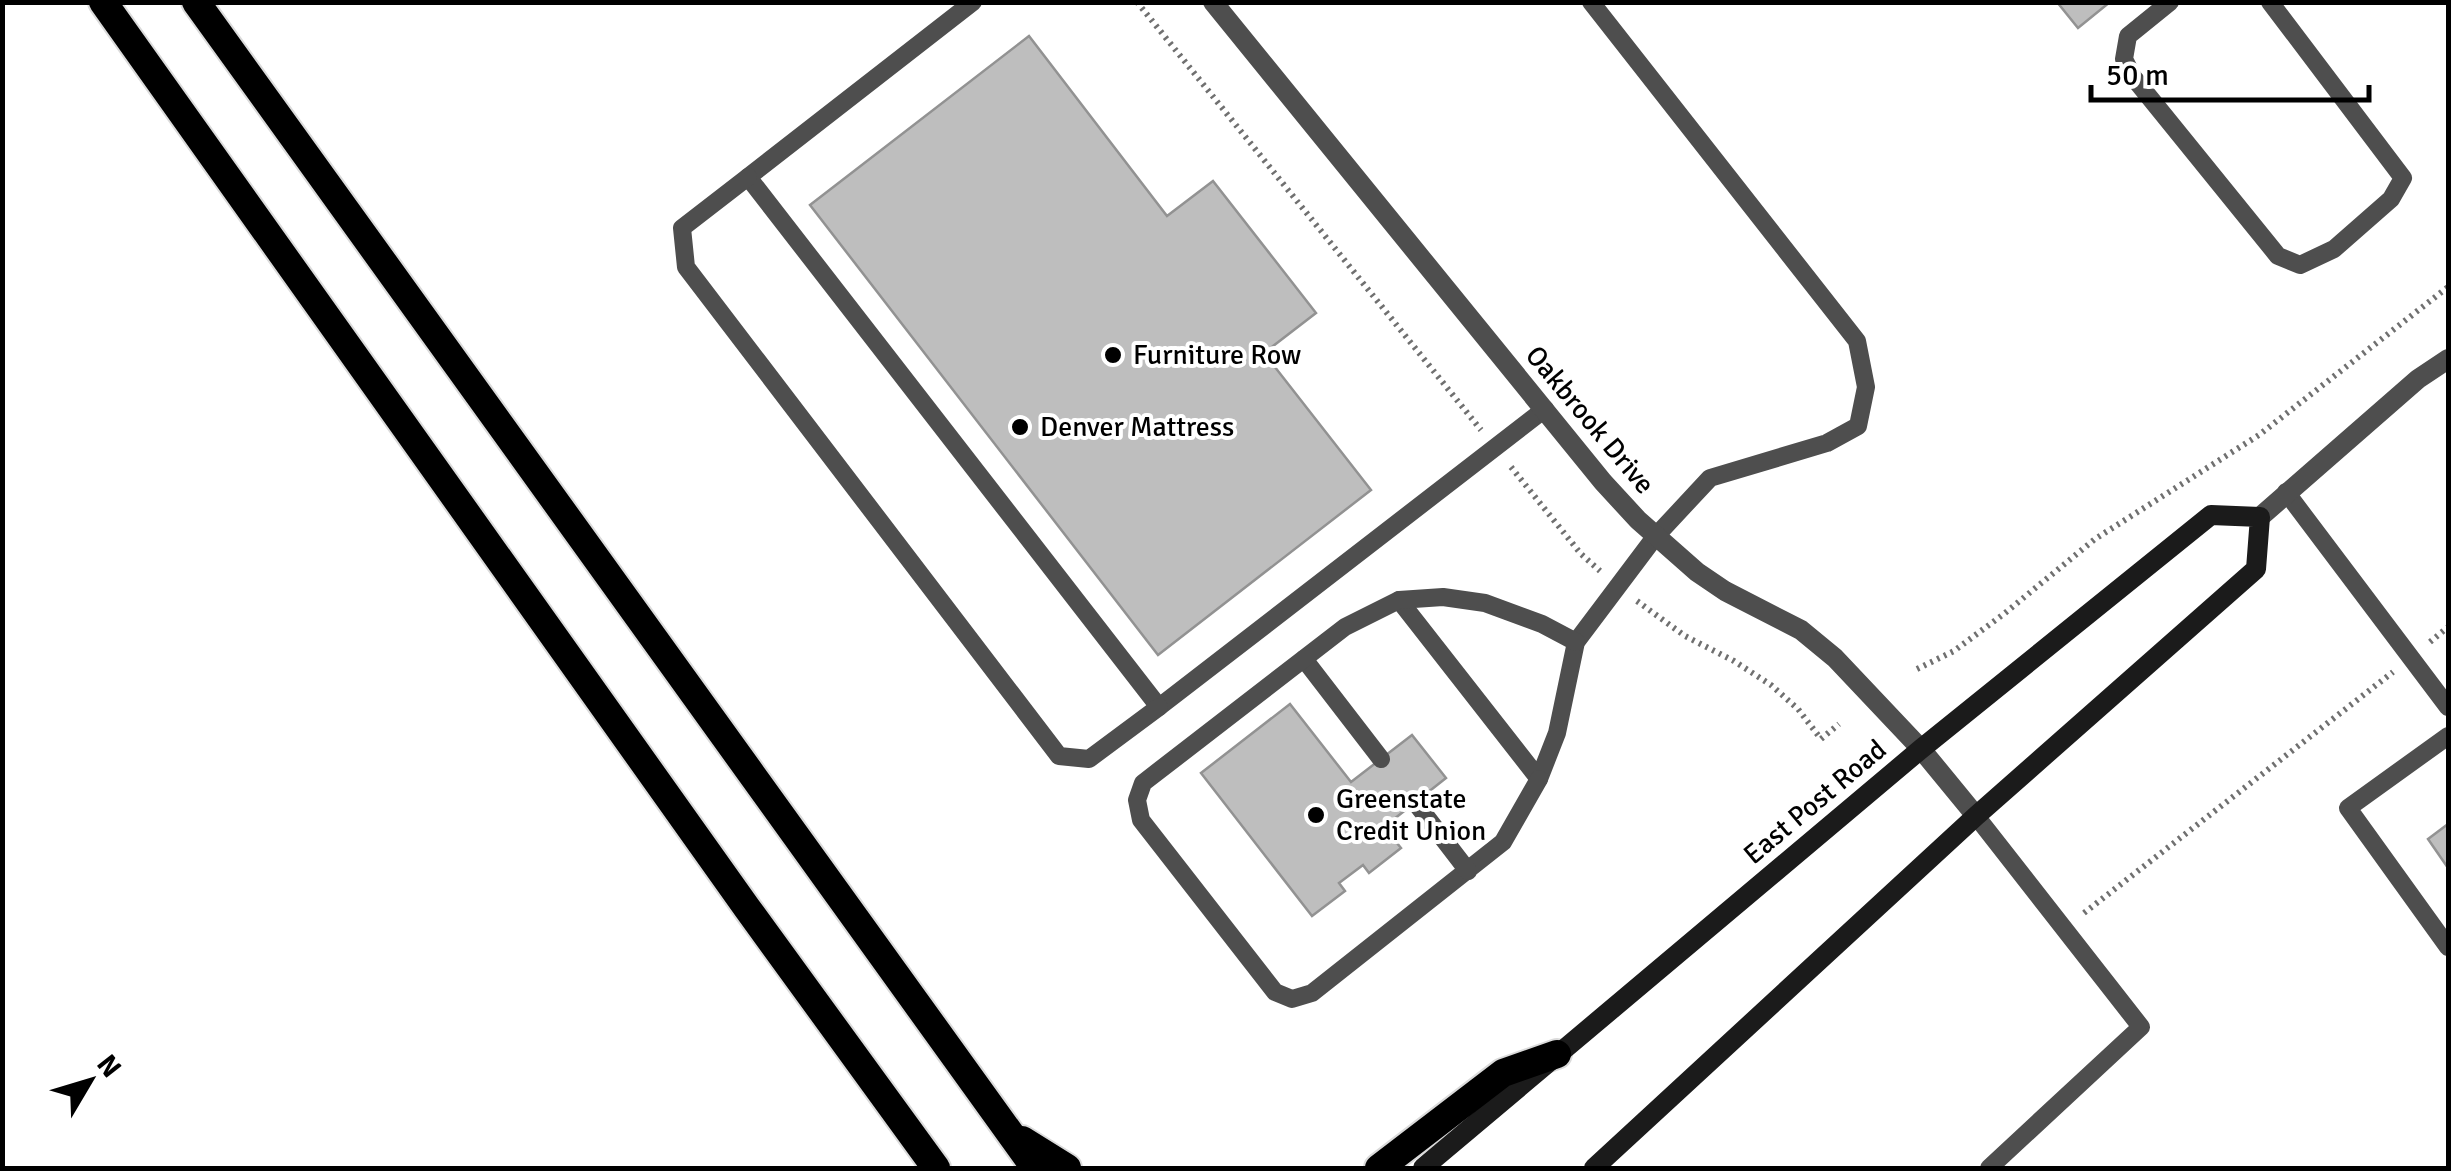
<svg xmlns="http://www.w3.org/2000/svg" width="2451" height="1171" font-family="Signika,sans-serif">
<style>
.building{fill:#bebebe;stroke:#929292;stroke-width:2.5}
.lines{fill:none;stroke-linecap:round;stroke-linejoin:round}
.trunk-casing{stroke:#dbdbdb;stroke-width:32}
.path{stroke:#707070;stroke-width:6;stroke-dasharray:2.5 5;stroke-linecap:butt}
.service{stroke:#4e4e4e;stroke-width:18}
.minor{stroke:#4e4e4e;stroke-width:20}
.tertiary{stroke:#4e4e4e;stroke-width:20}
.secondary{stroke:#1b1b1b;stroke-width:20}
.trunk{stroke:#000;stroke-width:28}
.poi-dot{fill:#000;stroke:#fff;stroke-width:4}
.labels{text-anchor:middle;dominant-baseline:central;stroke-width:8;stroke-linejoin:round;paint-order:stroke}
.poi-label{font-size:28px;fill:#000;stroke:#fff;text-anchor:start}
.street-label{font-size:28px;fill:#000;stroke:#fff}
</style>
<rect width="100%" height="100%" fill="#fff"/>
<!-- building -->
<g class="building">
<path d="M2057,2H2110L2078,28Z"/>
<path d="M1029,36L1167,216L1213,181L1316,313L1264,353L1371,490L1158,655L810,205Z"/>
<path d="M1290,704L1351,782L1412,735L1446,778L1384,827L1401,848L1369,873L1363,865L1339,883L1345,891L1312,916L1201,773Z"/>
<path d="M2448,824V868L2428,839Z"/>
</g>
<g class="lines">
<!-- trunk casing -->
<g class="trunk-casing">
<g id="trunk">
<path d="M103,2L747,908L936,1168"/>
<path d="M196,2L1035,1168"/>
<path d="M1022,1140L1067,1168"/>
<path d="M1379,1168L1503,1073L1557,1054"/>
</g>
</g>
<!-- path -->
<g class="path">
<path d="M1137,2L1481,430"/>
<path d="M1511,467L1581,554L1600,571"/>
<path d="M1637,601L1685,636L1734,661L1771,685L1798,709L1821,739L1839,724"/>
<path d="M2430,642L2448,627"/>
<path d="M1917,669L1954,651L2005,613L2095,539L2259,435L2448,287"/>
<path d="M2084,913L2393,672"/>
</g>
<!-- service -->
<g class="service">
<path d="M973,2L748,177L1159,707L1545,409"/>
<path d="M2170,2L2128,36L2124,59L2133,77L2278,256L2300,265L2334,249L2391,199L2403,178L2270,2"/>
<path d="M748,177L682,228L686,267L1059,756L1089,759L1159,707"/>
<path d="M2286,492L2448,707"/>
<path d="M1399,600L1539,779L1557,733L1576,642L1655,537L1710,478L1827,443L1858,426L1866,387L1857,341L1591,2"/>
<path d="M1304,659L1381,759"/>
<path d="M2448,736L2348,808L2448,947"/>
<path d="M1539,779L1503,842L1312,993L1292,999L1275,992L1141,820L1137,800L1143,783L1345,627L1399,600L1443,597L1485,603L1542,624L1576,642"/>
<path d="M1415,802L1468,871"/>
<path d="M1976,816L2141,1027L1989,1168"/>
</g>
<!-- minor -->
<path class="minor" d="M1213,2L1603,482L1638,520L1697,572L1725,591L1801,630L1835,658L1921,749L1976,816"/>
<!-- tertiary -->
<path class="tertiary" d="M2260,517L2418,379L2448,359"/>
<!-- secondary -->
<path class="secondary" d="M1423,1168L1921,749L2211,515L2260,517L2256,569L1976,816L1594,1168"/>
<!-- trunk -->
<use href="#trunk" class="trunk"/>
</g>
<!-- markers -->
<g class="poi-dot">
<circle cx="1113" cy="355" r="10"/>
<circle cx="1020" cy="427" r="10"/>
<circle cx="1316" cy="815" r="10"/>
</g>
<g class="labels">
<!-- poi labels -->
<g class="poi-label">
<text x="1133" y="355">Furniture Row</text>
<text x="1040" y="427">Denver Mattress</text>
<text x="1336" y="799">Greenstate<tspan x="1336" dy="32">Credit Union</tspan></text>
</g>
<!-- street labels -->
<g class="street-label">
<text transform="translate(1590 420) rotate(50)">Oakbrook Drive</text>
<text transform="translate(1815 802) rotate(-40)">East Post Road</text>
</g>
</g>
<!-- border -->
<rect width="2451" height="1171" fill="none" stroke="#000000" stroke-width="10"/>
<!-- north arrow -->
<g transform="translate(90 1081) rotate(52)" stroke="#ffffff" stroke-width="8" paint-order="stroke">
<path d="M0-8L18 38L0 25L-18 38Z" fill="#000000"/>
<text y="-15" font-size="28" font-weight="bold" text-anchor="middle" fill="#000000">N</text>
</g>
<!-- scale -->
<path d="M2091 85v15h278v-15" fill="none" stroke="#000000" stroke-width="5"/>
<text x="2106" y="85" font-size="30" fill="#000000" stroke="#ffffff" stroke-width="8" paint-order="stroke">50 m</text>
</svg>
